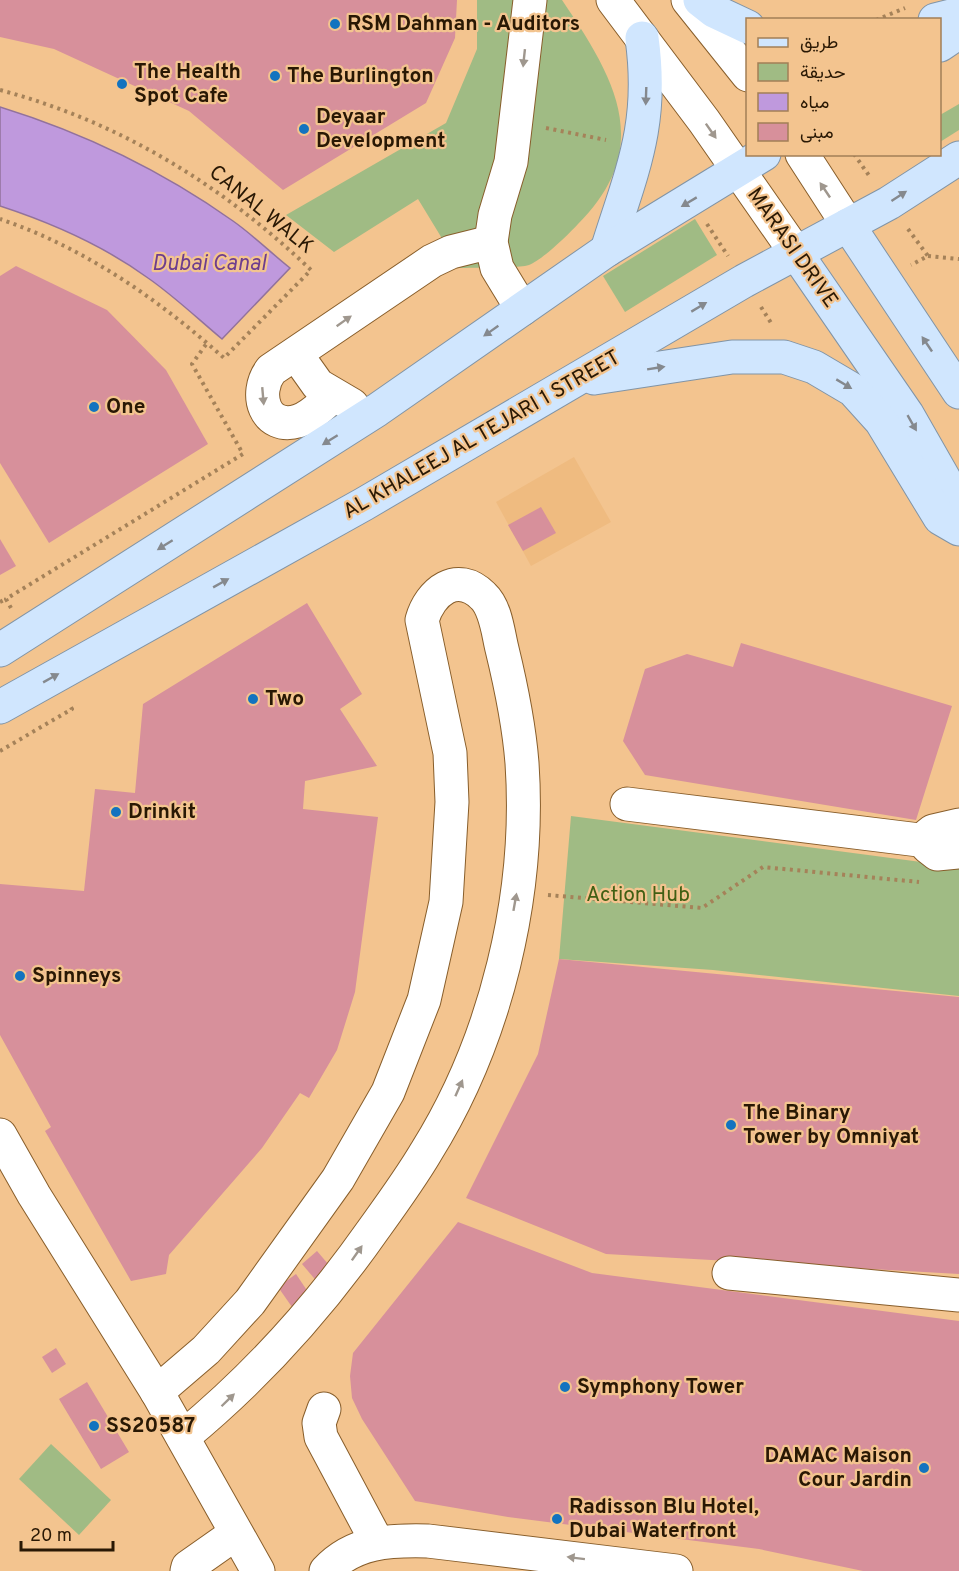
<svg xmlns="http://www.w3.org/2000/svg" width="959" height="1571" font-family="Overpass,Vazirmatn,sans-serif">
<style>
.built{fill:#efbb80}
.green{fill:#a0bb84}
.water{fill:#bf99dd;stroke:#92729c;stroke-width:1.5}
.building{fill:#d7909b}
.lines{fill:none;stroke-linecap:round;stroke-linejoin:round}
.minor-casing{stroke:#885e2b;stroke-width:35}
.major-casing{stroke:#8194a6;stroke-width:35}
.path{stroke:#a58259;stroke-width:4;stroke-dasharray:3 4.5;stroke-linecap:butt}
.minor{stroke:#fff;stroke-width:33}
.major{stroke:#d0e6fe;stroke-width:33}
.oneway{fill:#9f978e}
.oneway2{fill:#85898e}
.poi-dot{fill:#1373bf;stroke:#f3c48f;stroke-width:2}
.labels{text-anchor:middle;dominant-baseline:central;stroke-width:4.5;stroke-linejoin:round;paint-order:stroke}
.poi-label{font-size:21px;font-weight:bold;fill:#291804;stroke:#f3c48f;text-anchor:start}
.street-label{font-size:21px;fill:#291804;stroke:#f3c48f}
.park-label{font-size:21px;fill:#405f14;stroke:#f3c48f}
.water-label{font-size:22px;font-style:italic;fill:#6d3d8e;stroke:#f3c48f}
</style>
<rect width="100%" height="100%" fill="#f3c48f"/>
<!-- built -->
<path class="built" d="M574,457L611,522L531,566L496,502Z"/>
<!-- green -->
<g class="green">
<path d="M477,0H562C614,77 656,146 578,224C568,235 542,260 529,265C515,269 477,267 460,268L418,199L334,252L286,215L446,123L477,49Z"/>
<path d="M959,104V130L940,142V115Z"/>
<path d="M695,219L717,255L625,312L603,276Z"/>
<path d="M571,816L959,867V996L713,970L559,959Z"/>
<path d="M51,1444L111,1500L79,1535L19,1479Z"/>
</g>
<!-- water -->
<path class="water" d="M0,107C84,133 161,170 233,221C253,235 271,253 290,268L222,339C198,319 174,296 148,278C104,246 52,223 0,206Z"/>
<!-- building -->
<g class="building">
<path d="M0,0H457L455,38L426,103L283,190L189,111L54,49L0,37Z"/>
<path d="M16,266L107,310L166,370L208,444L49,543L0,463V276Z"/>
<path d="M541,507L556,533L523,551L508,525Z"/>
<path d="M0,539L16,566L0,575Z"/>
<path d="M307,603L362,694L340,709L377,766L305,781L303,809L378,817L355,992L337,1050L309,1098L300,1093L262,1148L169,1255L166,1274L131,1281L45,1131L51,1127L0,1035V884L84,891L95,789L135,793L143,704Z"/>
<path d="M741,643L952,706L916,820L645,775L623,741L645,669L687,654L733,667Z"/>
<path d="M559,959L959,997V1274L606,1254L466,1198L538,1054Z"/>
<path d="M458,1222L592,1273L959,1321V1571H863L759,1549L508,1517L415,1501L362,1419L352,1398L350,1376L353,1353Z"/>
<path d="M317,1251L334,1271L319,1284L302,1264Z"/>
<path d="M296,1274L310,1295L292,1307L278,1287Z"/>
<path d="M56,1348L66,1364L52,1373L42,1357Z"/>
<path d="M87,1382L129,1452L101,1469L59,1399Z"/>
</g>
<g class="lines">
<!-- minor casing -->
<g class="minor-casing">
<g id="minor">
<path d="M613,0L704,121L796,253"/>
<path d="M688,0L748,75"/>
<path d="M802,154L848,225"/>
<path d="M522,309L497,268L491,242L495,215L511,162L530,0"/>
<path d="M296,354L318,385L352,405"/>
<path d="M333,396C323,404 311,417 298,421C265,431 253,394 271,370L432,261L451,252L491,242"/>
<path d="M627,804L927,841"/>
<path d="M959,825L933,831L928,835V847L937,854L959,852"/>
<path d="M0,1135L34,1195L157,1392L258,1571"/>
<path d="M729,1273L959,1295"/>
<path d="M157,1392L206,1350L250,1302L338,1179L388,1092L424,1000L446,902L452,802L450,753L422,620C430,592 457,570 483,596C496,608 498,633 502,649C511,686 519,725 522,763C531,895 496,1040 426,1152C410,1179 391,1205 373,1230C319,1307 256,1377 183,1437"/>
<path d="M324,1409L319,1423L321,1437L377,1542"/>
<path d="M187,1571L188,1567L235,1534"/>
<path d="M326,1571C354,1541 390,1540 428,1541L676,1571"/>
</g>
</g>
<!-- major casing -->
<g class="major-casing">
<g id="major">
<path d="M700,0L714,11L748,27"/>
<path d="M935,20L959,14"/>
<path d="M940,45L959,32"/>
<path d="M848,225L959,392"/>
<path d="M607,250C632,170 654,125 642,38"/>
<path d="M796,253L907,414L959,505"/>
<path d="M594,378L732,357H784L814,367L853,390L881,421L940,518L959,529"/>
<path d="M0,650L377,410L607,250L764,154"/>
<path d="M0,707L364,504L744,281L889,203L959,158"/>
</g>
</g>
<!-- path -->
<g class="path">
<path d="M876,20L905,8"/>
<path d="M0,90C120,122 222,185 311,270L224,358C158,299 85,248 0,219"/>
<path d="M546,128L606,140"/>
<path d="M854,154L870,177"/>
<path d="M707,224L728,256"/>
<path d="M908,229L928,256L911,265"/>
<path d="M928,256L959,259"/>
<path d="M761,307L773,326"/>
<path d="M0,602L6,599"/>
<path d="M11,608L6,599L243,454L192,364L207,343"/>
<path d="M0,751L72,709L69,704"/>
<path d="M548,895L702,908L763,867L919,882"/>
</g>
<!-- minor -->
<use href="#minor" class="minor"/>
<!-- major -->
<use href="#major" class="major"/>
</g>
<!-- one-way arrows -->
<defs><path id="oneway-solid" d="M-6-.8H1V-3.2L6.5 0L1 3.2V.8H-6Z" transform="scale(1.5)"/></defs>
<g class="oneway">
<use href="#oneway-solid" transform="translate(524 58) rotate(96)"/>
<use href="#oneway-solid" transform="translate(711 131) rotate(55)"/>
<use href="#oneway-solid" transform="translate(825 190) rotate(-124)"/>
<use href="#oneway-solid" transform="translate(344 321) rotate(-35)"/>
<use href="#oneway-solid" transform="translate(263 396) rotate(85)"/>
<use href="#oneway-solid" transform="translate(515 902) rotate(-80)"/>
<use href="#oneway-solid" transform="translate(459 1088) rotate(-66)"/>
<use href="#oneway-solid" transform="translate(357 1253) rotate(-55)"/>
<use href="#oneway-solid" transform="translate(228 1400) rotate(-44)"/>
<use href="#oneway-solid" transform="translate(576 1558) rotate(-173)"/>
</g>
<g class="oneway2">
<use href="#oneway-solid" transform="translate(646 96) rotate(92)"/>
<use href="#oneway-solid" transform="translate(899 196) rotate(-33)"/>
<use href="#oneway-solid" transform="translate(689 202) rotate(149)"/>
<use href="#oneway-solid" transform="translate(699 307) rotate(-31)"/>
<use href="#oneway-solid" transform="translate(491 331) rotate(145)"/>
<use href="#oneway-solid" transform="translate(927 344) rotate(-124)"/>
<use href="#oneway-solid" transform="translate(656 368) rotate(-9)"/>
<use href="#oneway-solid" transform="translate(844 384) rotate(31)"/>
<use href="#oneway-solid" transform="translate(912 423) rotate(60)"/>
<use href="#oneway-solid" transform="translate(330 440) rotate(148)"/>
<use href="#oneway-solid" transform="translate(165 545) rotate(148)"/>
<use href="#oneway-solid" transform="translate(221 583) rotate(-29)"/>
<use href="#oneway-solid" transform="translate(51 678) rotate(-29)"/>
</g>
<!-- markers -->
<g class="poi-dot">
<circle cx="335" cy="24" r="6"/>
<circle cx="275" cy="76" r="6"/>
<circle cx="122" cy="84" r="6"/>
<circle cx="304" cy="129" r="6"/>
<circle cx="94" cy="407" r="6"/>
<circle cx="253" cy="699" r="6"/>
<circle cx="116" cy="812" r="6"/>
<circle cx="20" cy="976" r="6"/>
<circle cx="731" cy="1125" r="6"/>
<circle cx="565" cy="1387" r="6"/>
<circle cx="94" cy="1426" r="6"/>
<circle cx="924" cy="1468" r="6"/>
<circle cx="557" cy="1519" r="6"/>
</g>
<g class="labels">
<!-- poi labels -->
<g class="poi-label">
<text x="347" y="24">RSM Dahman - Auditors</text>
<text x="134" y="72">The Health<tspan x="134" dy="24">Spot Cafe</tspan></text>
<text x="287" y="76">The Burlington</text>
<text x="316" y="117">Deyaar<tspan x="316" dy="24">Development</tspan></text>
<text x="106" y="407">One</text>
<text x="265" y="699">Two</text>
<text x="128" y="812">Drinkit</text>
<text x="32" y="976">Spinneys</text>
<text x="743" y="1113">The Binary<tspan x="743" dy="24">Tower by Omniyat</tspan></text>
<text x="577" y="1387">Symphony Tower</text>
<text x="106" y="1426">SS20587</text>
<text x="912" y="1456" text-anchor="end">DAMAC Maison<tspan x="912" dy="24">Cour Jardin</tspan></text>
<text x="569" y="1507">Radisson Blu Hotel,<tspan x="569" dy="24">Dubai Waterfront</tspan></text>
</g>
<!-- street labels -->
<g class="street-label">
<text transform="translate(261 210) rotate(39)">CANAL WALK</text>
<text transform="translate(792 248) rotate(55)">MARASI DRIVE</text>
<text transform="translate(482 435) rotate(-30)">AL KHALEEJ AL TEJARI 1 STREET</text>
</g>
<!-- park labels -->
<g class="park-label">
<text x="638" y="895">Action Hub</text>
</g>
<!-- water labels -->
<g class="water-label">
<text x="209" y="264">Dubai Canal</text>
</g>
</g>
<!-- legend -->
<rect x="746" y="18" width="195" height="138" fill="#f3c48f" stroke="#a27f57" stroke-width="1.5"/>
<rect x="758" y="38" width="30" height="9" fill="#d0e6fe" stroke="#a27f57" stroke-width="1.5"/>
<text x="800" y="48" font-size="18" fill="#291804">طريق</text>
<rect x="758" y="63" width="30" height="18" fill="#a0bb84" stroke="#a27f57" stroke-width="1.5"/>
<text x="800" y="78" font-size="18" fill="#291804">حديقة</text>
<rect x="758" y="93" width="30" height="18" fill="#bf99dd" stroke="#a27f57" stroke-width="1.5"/>
<text x="800" y="108" font-size="18" fill="#291804">مياه</text>
<rect x="758" y="123" width="30" height="18" fill="#d7909b" stroke="#a27f57" stroke-width="1.5"/>
<text x="800" y="138" font-size="18" fill="#291804">مبنى</text>
<!-- scale -->
<path d="M21 1541v9h92v-9" fill="none" stroke="#291804" stroke-width="3"/>
<text x="30" y="1541" font-size="18" fill="#291804" stroke="#f3c48f" stroke-width="4.5" paint-order="stroke">20 m</text>
</svg>
